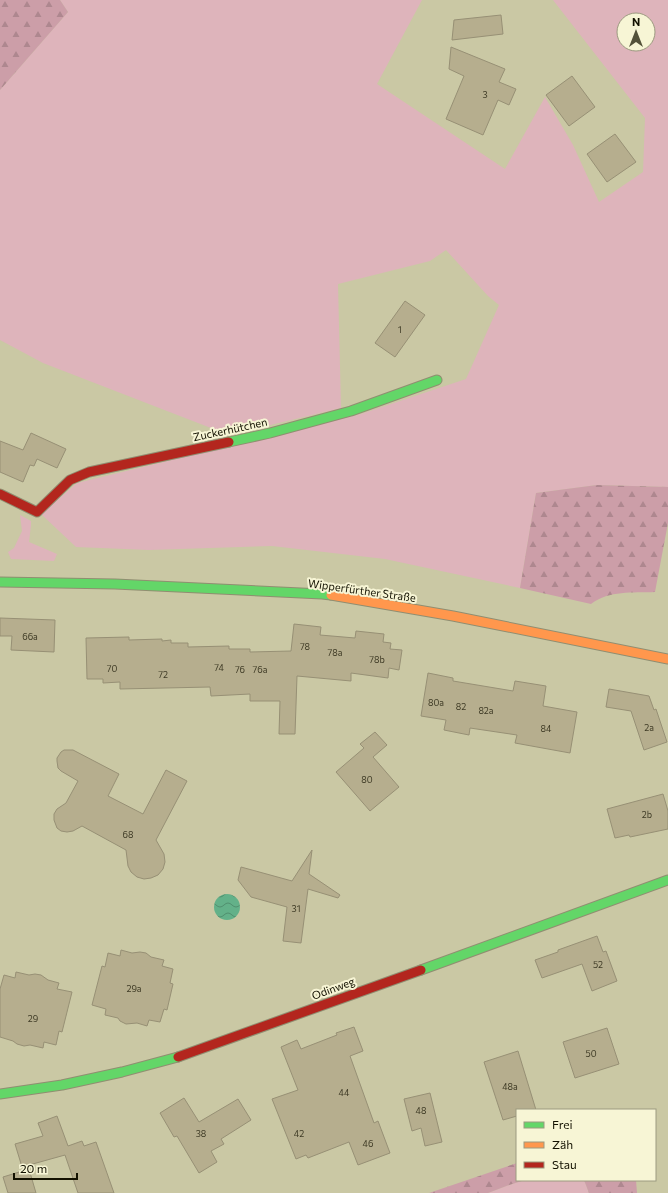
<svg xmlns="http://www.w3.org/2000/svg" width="668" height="1193" font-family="Commissioner,sans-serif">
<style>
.green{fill:#deb4bb;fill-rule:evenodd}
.forest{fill:url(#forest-firs)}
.water{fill:url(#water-waves)}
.building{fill:#b6ae8e;stroke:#979075}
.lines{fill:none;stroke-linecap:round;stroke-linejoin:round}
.fast-casing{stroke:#908e71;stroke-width:11}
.slow-casing{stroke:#908e71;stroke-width:11}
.jam-casing{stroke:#908e71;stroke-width:11}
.fast{stroke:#63d668;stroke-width:9}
.slow{stroke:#ff974d;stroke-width:9}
.jam{stroke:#b3261e;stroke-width:9}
.labels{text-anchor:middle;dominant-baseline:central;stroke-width:4;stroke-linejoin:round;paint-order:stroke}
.number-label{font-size:9px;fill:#3e3a25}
.street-label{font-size:11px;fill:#131100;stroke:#f7f5d5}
</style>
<defs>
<pattern id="forest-firs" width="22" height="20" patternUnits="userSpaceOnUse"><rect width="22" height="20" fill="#cc9ea8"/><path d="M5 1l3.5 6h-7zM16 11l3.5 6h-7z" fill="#ae878f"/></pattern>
<pattern id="water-waves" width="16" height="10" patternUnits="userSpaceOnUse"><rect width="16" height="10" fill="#63b189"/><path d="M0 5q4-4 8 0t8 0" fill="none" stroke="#508f6e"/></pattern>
</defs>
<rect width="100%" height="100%" fill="#cac8a4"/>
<!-- green -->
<g class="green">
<path d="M60,0H422L377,84L505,169L545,97L573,145L599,202L643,172L645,118L553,0H668V487L597,485L536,493L520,588L385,559L272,546L149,550L76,547L41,514L77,483L361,414L466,379L499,305L488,296L446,250L430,261L338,284L341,408L229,435L43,363L0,340V90L68,12ZM624,20H648V44H624Z"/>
<path d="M20,515L31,521V525L29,542L57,554L54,561L11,559L8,552L14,548L22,531Z"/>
<path d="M525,1180H584L589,1193H488L509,1185Z"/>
</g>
<!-- forest -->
<g class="forest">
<path d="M0,0H60L68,12L0,90Z"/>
<path d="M597,485L668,487V523L655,592C632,593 610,590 591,604L520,588L536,493Z"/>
<path d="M517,1163V1180H525L509,1185L488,1193H429Z"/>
<path d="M584,1180H636L637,1193H589Z"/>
</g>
<!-- water -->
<circle class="water" cx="227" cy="907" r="13"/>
<!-- building -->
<g class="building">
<path d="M501,15L503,34L452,40L454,20Z"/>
<path d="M451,47L505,69L499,82L516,89L509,105L498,100L483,135L446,119L464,76L449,69Z"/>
<path d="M572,76L595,107L569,126L546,95Z"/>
<path d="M615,134L636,162L607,182L587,154Z"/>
<path d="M405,301L425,315L395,357L375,343Z"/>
<path d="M31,433L66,449L57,468L37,459L34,466L30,465L23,482L0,472V441L23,450Z"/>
<path d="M0,618L55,620L54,652L11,650L12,636H0Z"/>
<path d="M294,624L321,627L320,635L355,638L356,631L384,634L383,642L391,643L390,649L402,650L399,670L389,668L388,678L351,673V681L297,676L295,734H279L280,701H250V694L211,696L210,687L120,689V682L103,683V679H87L86,638L129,637V640L162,639V641L171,640V643H188V647L229,646V649H250V652L291,651Z"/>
<path d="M428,673L453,678V681L513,691L515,681L546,686L543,706L577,712L570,753L515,743L517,735L470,728L469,735L444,730L446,720L421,716Z"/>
<path d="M609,689L649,696L654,710L656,709L667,742L644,750L631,711L606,707Z"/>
<path d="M375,732L387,745L373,757L399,787L370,811L336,772L364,748L360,744Z"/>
<path d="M64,750H73L119,774L108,796L143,814L166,770L187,781L156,840L164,854L165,862L163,869L158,875L151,878L144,879L137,877L131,872L128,866L126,850L82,826L73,831L67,832L61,831L57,828L54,820V814L57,809L66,803L78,781L61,771L58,768L57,761V758L61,752Z"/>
<path d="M663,794L668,811V829L630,837L629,835L615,838L607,809Z"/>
<path d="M312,850L309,874L340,895L338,898L308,889L301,943L283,941L287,907L251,897L238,880L241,867L292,881Z"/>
<path d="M597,936L603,952L606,951L617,981L592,991L582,964L542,978L535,960L558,952V950Z"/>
<path d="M121,950L132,953L140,952L146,953L151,957L164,960L162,966L173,969L170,983L173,984L167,1010L164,1009L160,1022L149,1020L147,1026L137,1023L126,1024L120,1021L118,1018L105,1015L106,1009L92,1005L102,966L105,967L108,953L120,956Z"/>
<path d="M16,972L29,975L35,974L41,975L48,980L59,983L57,989L72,992L62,1032L59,1031L56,1045L44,1042L43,1048L30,1045L24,1046L17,1044L13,1041L0,1037V989L4,975L15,978Z"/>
<path d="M354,1027L363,1051L350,1056L374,1123L378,1121L390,1153L358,1165L349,1142L308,1158L306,1155L296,1159L272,1099L298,1090L281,1047L297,1040L301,1049L337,1035L336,1033Z"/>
<path d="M607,1028L619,1064L575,1078L563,1042Z"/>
<path d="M518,1051L536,1110H517V1116L503,1120L484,1062Z"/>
<path d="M430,1093L442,1142L425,1146L421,1128L412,1131L404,1099Z"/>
<path d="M184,1098L199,1122L238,1099L251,1120L221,1139L224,1144L211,1151L217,1162L199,1173L177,1136L174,1137L160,1113Z"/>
<path d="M57,1116L68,1146L82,1141L84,1146L96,1142L114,1193H78L65,1155L22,1167L15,1144L43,1136L38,1123Z"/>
<path d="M29,1169L36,1193H8L3,1177Z"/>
</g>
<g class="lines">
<!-- fast casing -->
<g class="fast-casing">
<g id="fast">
<path d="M229,442L270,433L351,411L437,380"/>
<path d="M0,582L115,584L322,594L331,595"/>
<path d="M421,970L668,880"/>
<path d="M0,1094L62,1085L122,1072L178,1057"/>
</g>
</g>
<!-- slow casing -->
<g class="slow-casing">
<path id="slow" d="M331,595L453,616L668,659"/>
</g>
<!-- jam casing -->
<g class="jam-casing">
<g id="jam">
<path d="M0,494L37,512L70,480L89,472L229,442"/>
<path d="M178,1057L421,970"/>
</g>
</g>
<!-- fast -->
<use href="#fast" class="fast"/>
<!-- slow -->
<use href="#slow" class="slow"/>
<!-- jam -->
<use href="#jam" class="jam"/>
</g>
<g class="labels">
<!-- number labels -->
<g class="number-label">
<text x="485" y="94">3</text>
<text x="400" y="329">1</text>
<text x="30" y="636">66a</text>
<text x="305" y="646">78</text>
<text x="335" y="652">78a</text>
<text x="377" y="659">78b</text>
<text x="219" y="667">74</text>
<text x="112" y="668">70</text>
<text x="240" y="669">76</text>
<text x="260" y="669">76a</text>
<text x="163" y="674">72</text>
<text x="436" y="702">80a</text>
<text x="461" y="706">82</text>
<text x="486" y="710">82a</text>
<text x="649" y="727">2a</text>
<text x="546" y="728">84</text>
<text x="367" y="779">80</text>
<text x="647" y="814">2b</text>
<text x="128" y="834">68</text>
<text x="296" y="908">31</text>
<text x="598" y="964">52</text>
<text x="134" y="988">29a</text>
<text x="33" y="1018">29</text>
<text x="591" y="1053">50</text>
<text x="510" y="1086">48a</text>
<text x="344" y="1092">44</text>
<text x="421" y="1110">48</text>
<text x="201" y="1133">38</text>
<text x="299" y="1133">42</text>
<text x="368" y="1143">46</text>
</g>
<!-- street labels -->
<g class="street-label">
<text transform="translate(230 429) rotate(-12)">Zuckerhütchen</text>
<text transform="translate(362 590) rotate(8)">Wipperfürther Straße</text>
<text transform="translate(333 988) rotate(-20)">Odinweg</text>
</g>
</g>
<!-- legend -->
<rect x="516" y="1109" width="140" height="72" fill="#f7f5d5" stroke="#9c9a80"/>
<rect x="524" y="1122" width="20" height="6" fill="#63d668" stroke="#9c9a80"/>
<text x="552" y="1129" font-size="12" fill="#131100">Frei</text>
<rect x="524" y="1142" width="20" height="6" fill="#ff974d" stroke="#9c9a80"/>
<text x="552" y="1149" font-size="12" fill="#131100">Zäh</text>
<rect x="524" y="1162" width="20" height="6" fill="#b3261e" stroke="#9c9a80"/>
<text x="552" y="1169" font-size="12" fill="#131100">Stau</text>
<!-- north arrow -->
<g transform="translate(636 32)"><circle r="19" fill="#f7f5d5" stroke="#9c9a80"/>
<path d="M0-3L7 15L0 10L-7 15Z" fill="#535139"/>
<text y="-6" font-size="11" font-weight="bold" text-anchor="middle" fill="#131100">N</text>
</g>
<!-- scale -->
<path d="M14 1173v6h63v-6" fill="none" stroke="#131100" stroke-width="2"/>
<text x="20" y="1173" font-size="12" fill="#131100" stroke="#f7f5d5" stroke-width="3" paint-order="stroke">20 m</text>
</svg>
